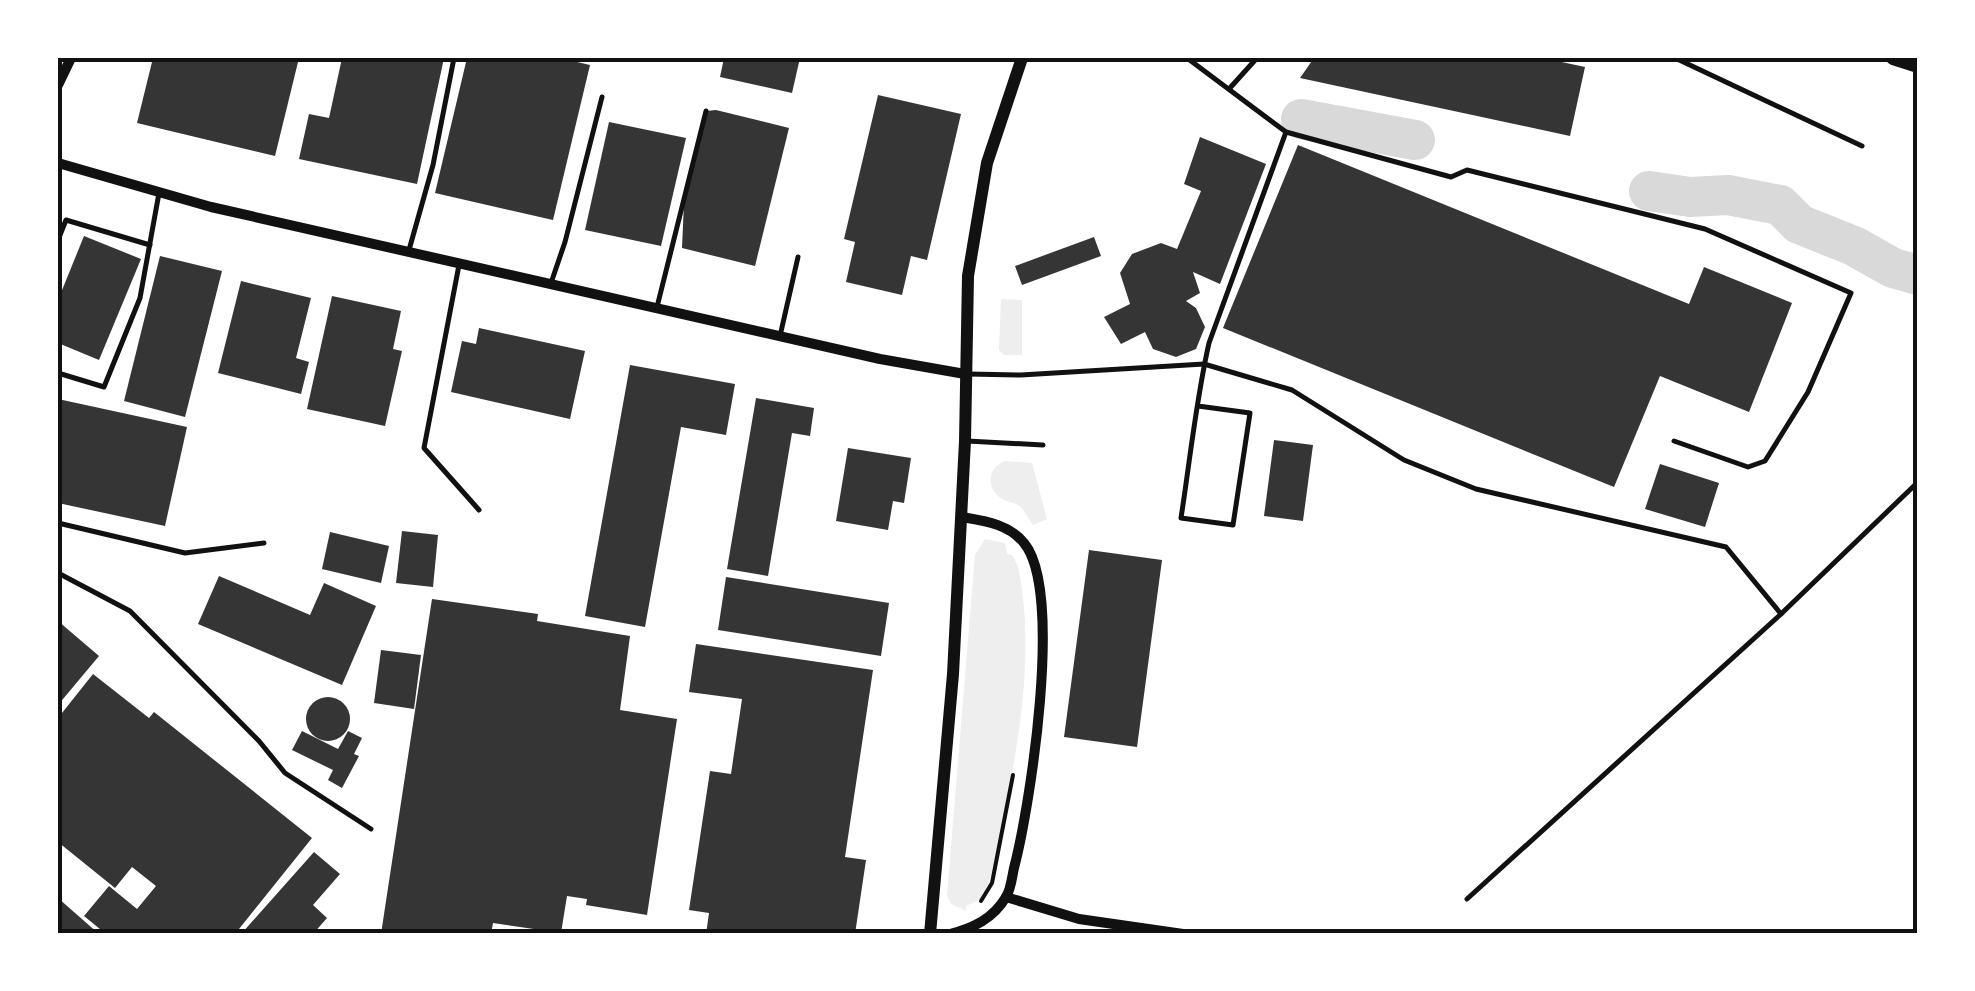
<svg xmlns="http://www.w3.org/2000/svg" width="1975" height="991" font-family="'Asap Condensed',sans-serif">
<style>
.green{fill:#eee}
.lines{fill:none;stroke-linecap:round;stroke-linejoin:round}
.river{stroke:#d9d9d9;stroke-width:40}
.building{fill:#353535}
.path{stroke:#111;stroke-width:4}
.service{stroke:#111;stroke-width:5}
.minor{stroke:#111;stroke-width:10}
.tertiary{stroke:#111;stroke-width:12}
.secondary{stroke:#111;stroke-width:14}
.neatline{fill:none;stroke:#111;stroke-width:4}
</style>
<rect width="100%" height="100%" fill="#fff"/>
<!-- green -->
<g class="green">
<path d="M1001,299L1022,300V355H1004L999,350Z"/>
<path d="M1005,461L1032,463L1047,519L1033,525C1029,520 1024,509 1018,505C1013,502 1007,502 1002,499C986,489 987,467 1005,461Z"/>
<path d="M985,539L1005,543L1007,554L1012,555L1018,566C1035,649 1020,737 1003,818C998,846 994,875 981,899L966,906V911L951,904L947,895L975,555Z"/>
</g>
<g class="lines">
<!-- river -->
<g class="river">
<path d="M1301,119L1415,140"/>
<path d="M1649,191L1690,197L1728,195L1780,205L1799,224L1854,246L1893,268L1918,275"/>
</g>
</g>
<!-- building -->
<g class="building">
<path d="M153,58H299L275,156L137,123Z"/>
<path d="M342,58H444L417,184L299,159L309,114L329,118Z"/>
<path d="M467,58H560L590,65L553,220L435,193Z"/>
<path d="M724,58H800L792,93L720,77Z"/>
<path d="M1314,58H1543L1585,67L1570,136L1300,78Z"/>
<path d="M878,95L961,114L927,260L911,256L902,295L846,282L855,242L844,239Z"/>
<path d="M716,110L789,128L755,266L682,248L684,203L706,111Z"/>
<path d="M609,122L686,138L661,246L585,230Z"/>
<path d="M1200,137L1266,164L1220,284L1193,272L1200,293L1186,301L1196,308L1205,327L1196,349L1176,357L1153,349L1145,332L1121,344L1104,317L1130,304L1120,273L1132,254L1161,243L1177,249L1201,191L1184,184Z"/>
<path d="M1298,145L1689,304L1704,267L1792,303L1749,412L1660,376L1614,487L1223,328Z"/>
<path d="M84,236L141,259L99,360L58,343V300Z"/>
<path d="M1094,237L1101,256L1022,285L1015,266Z"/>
<path d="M160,256L222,271L185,417L124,401Z"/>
<path d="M241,281L311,298L296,358L309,362L301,394L218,373Z"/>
<path d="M332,296L401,311L393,349L402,351L385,426L307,409Z"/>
<path d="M479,328L585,351L570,419L451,392L462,341L476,344Z"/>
<path d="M630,365L735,384L726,435L681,427L645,627L585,616Z"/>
<path d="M756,398L814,408L810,436L792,433L768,576L727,569Z"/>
<path d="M58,399L187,427L165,526L58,503Z"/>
<path d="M1274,440L1313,445L1303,521L1264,516Z"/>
<path d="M848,448L911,458L904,503L893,501L888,530L836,521Z"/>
<path d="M1660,464L1719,483L1705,527L1645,509Z"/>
<path d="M402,531L438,535L433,587L396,583Z"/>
<path d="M330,532L389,546L381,583L322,569Z"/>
<path d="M1089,550L1162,560L1137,747L1064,737Z"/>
<path d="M219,576L310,615L324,583L376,606L342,685L198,624Z"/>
<path d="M726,577L889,603L881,656L718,630Z"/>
<path d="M432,599L538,614L537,621L630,636L620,710L677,719L647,915L586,905L587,899L567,896L561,933L493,923L491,934H381Z"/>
<path d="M58,621L99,656L58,705Z"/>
<path d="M696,644L873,670L845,857L866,860L855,934H706L709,913L689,910L710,771L731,774L742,699L689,692Z"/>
<path d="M381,650L421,655L414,709L374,703Z"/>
<path d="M93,674L149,718L154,712L312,838L235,934H106L84,916L109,886L137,909L156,886L132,867L115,888L58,842V718Z"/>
<circle cx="328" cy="719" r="22"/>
<path d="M302,731L338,749L348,731L362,738L354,754L359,756L342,788L328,780L333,770L292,750Z"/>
<path d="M314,852L340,874L313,905L327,918L313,934H241Z"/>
<path d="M58,898L99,934H58Z"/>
</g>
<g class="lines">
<!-- path -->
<path class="path" d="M981,901L992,883L1013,775"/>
<!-- service -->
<g class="service">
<path d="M1187,58L1286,132L1209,343C1196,400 1190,460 1181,518L1233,525L1250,413L1198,406"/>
<path d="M1675,58L1862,146"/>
<path d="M1229,89L1257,58"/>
<path d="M1286,132L1451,177L1467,170L1705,229L1851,293L1808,392L1765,461L1748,467L1674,441"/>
<path d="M58,240L66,220L150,245"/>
<path d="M409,250L433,165L454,58"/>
<path d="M459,265L424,448L479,510"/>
<path d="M551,283L565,242L602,97"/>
<path d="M657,307L706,111"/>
<path d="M780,336L798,257"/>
<path d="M58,373L104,387L140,298L159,193"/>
<path d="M968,374L1021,375L1204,364L1292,390L1404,460L1476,489L1726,547L1781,614L1918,482"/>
<path d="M967,441L1043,445"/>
<path d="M58,523L185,553L264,543"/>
<path d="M58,573L130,611L259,741L285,773L371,829"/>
<path d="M1467,899L1781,614"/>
</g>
<!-- minor -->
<g class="minor">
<path d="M58,85L71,58"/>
<path d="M58,163L211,207L880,359L965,374"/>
<path d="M1006,897L1079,919L1183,934"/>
<path d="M950,934C973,928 993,919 1006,897C1011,889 1012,877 1014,868C1030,807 1064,591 1024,543C1009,524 985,521 962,517"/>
</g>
<!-- tertiary -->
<path class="tertiary" d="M930,934L953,674L965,441L968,276L987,163L1022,58"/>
<!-- secondary -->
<path class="secondary" d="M1893,58L1918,66"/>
</g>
<!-- border -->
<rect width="1975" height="991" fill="none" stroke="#ffffff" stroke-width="120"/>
<rect x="60" y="60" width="1855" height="871" class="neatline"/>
</svg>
